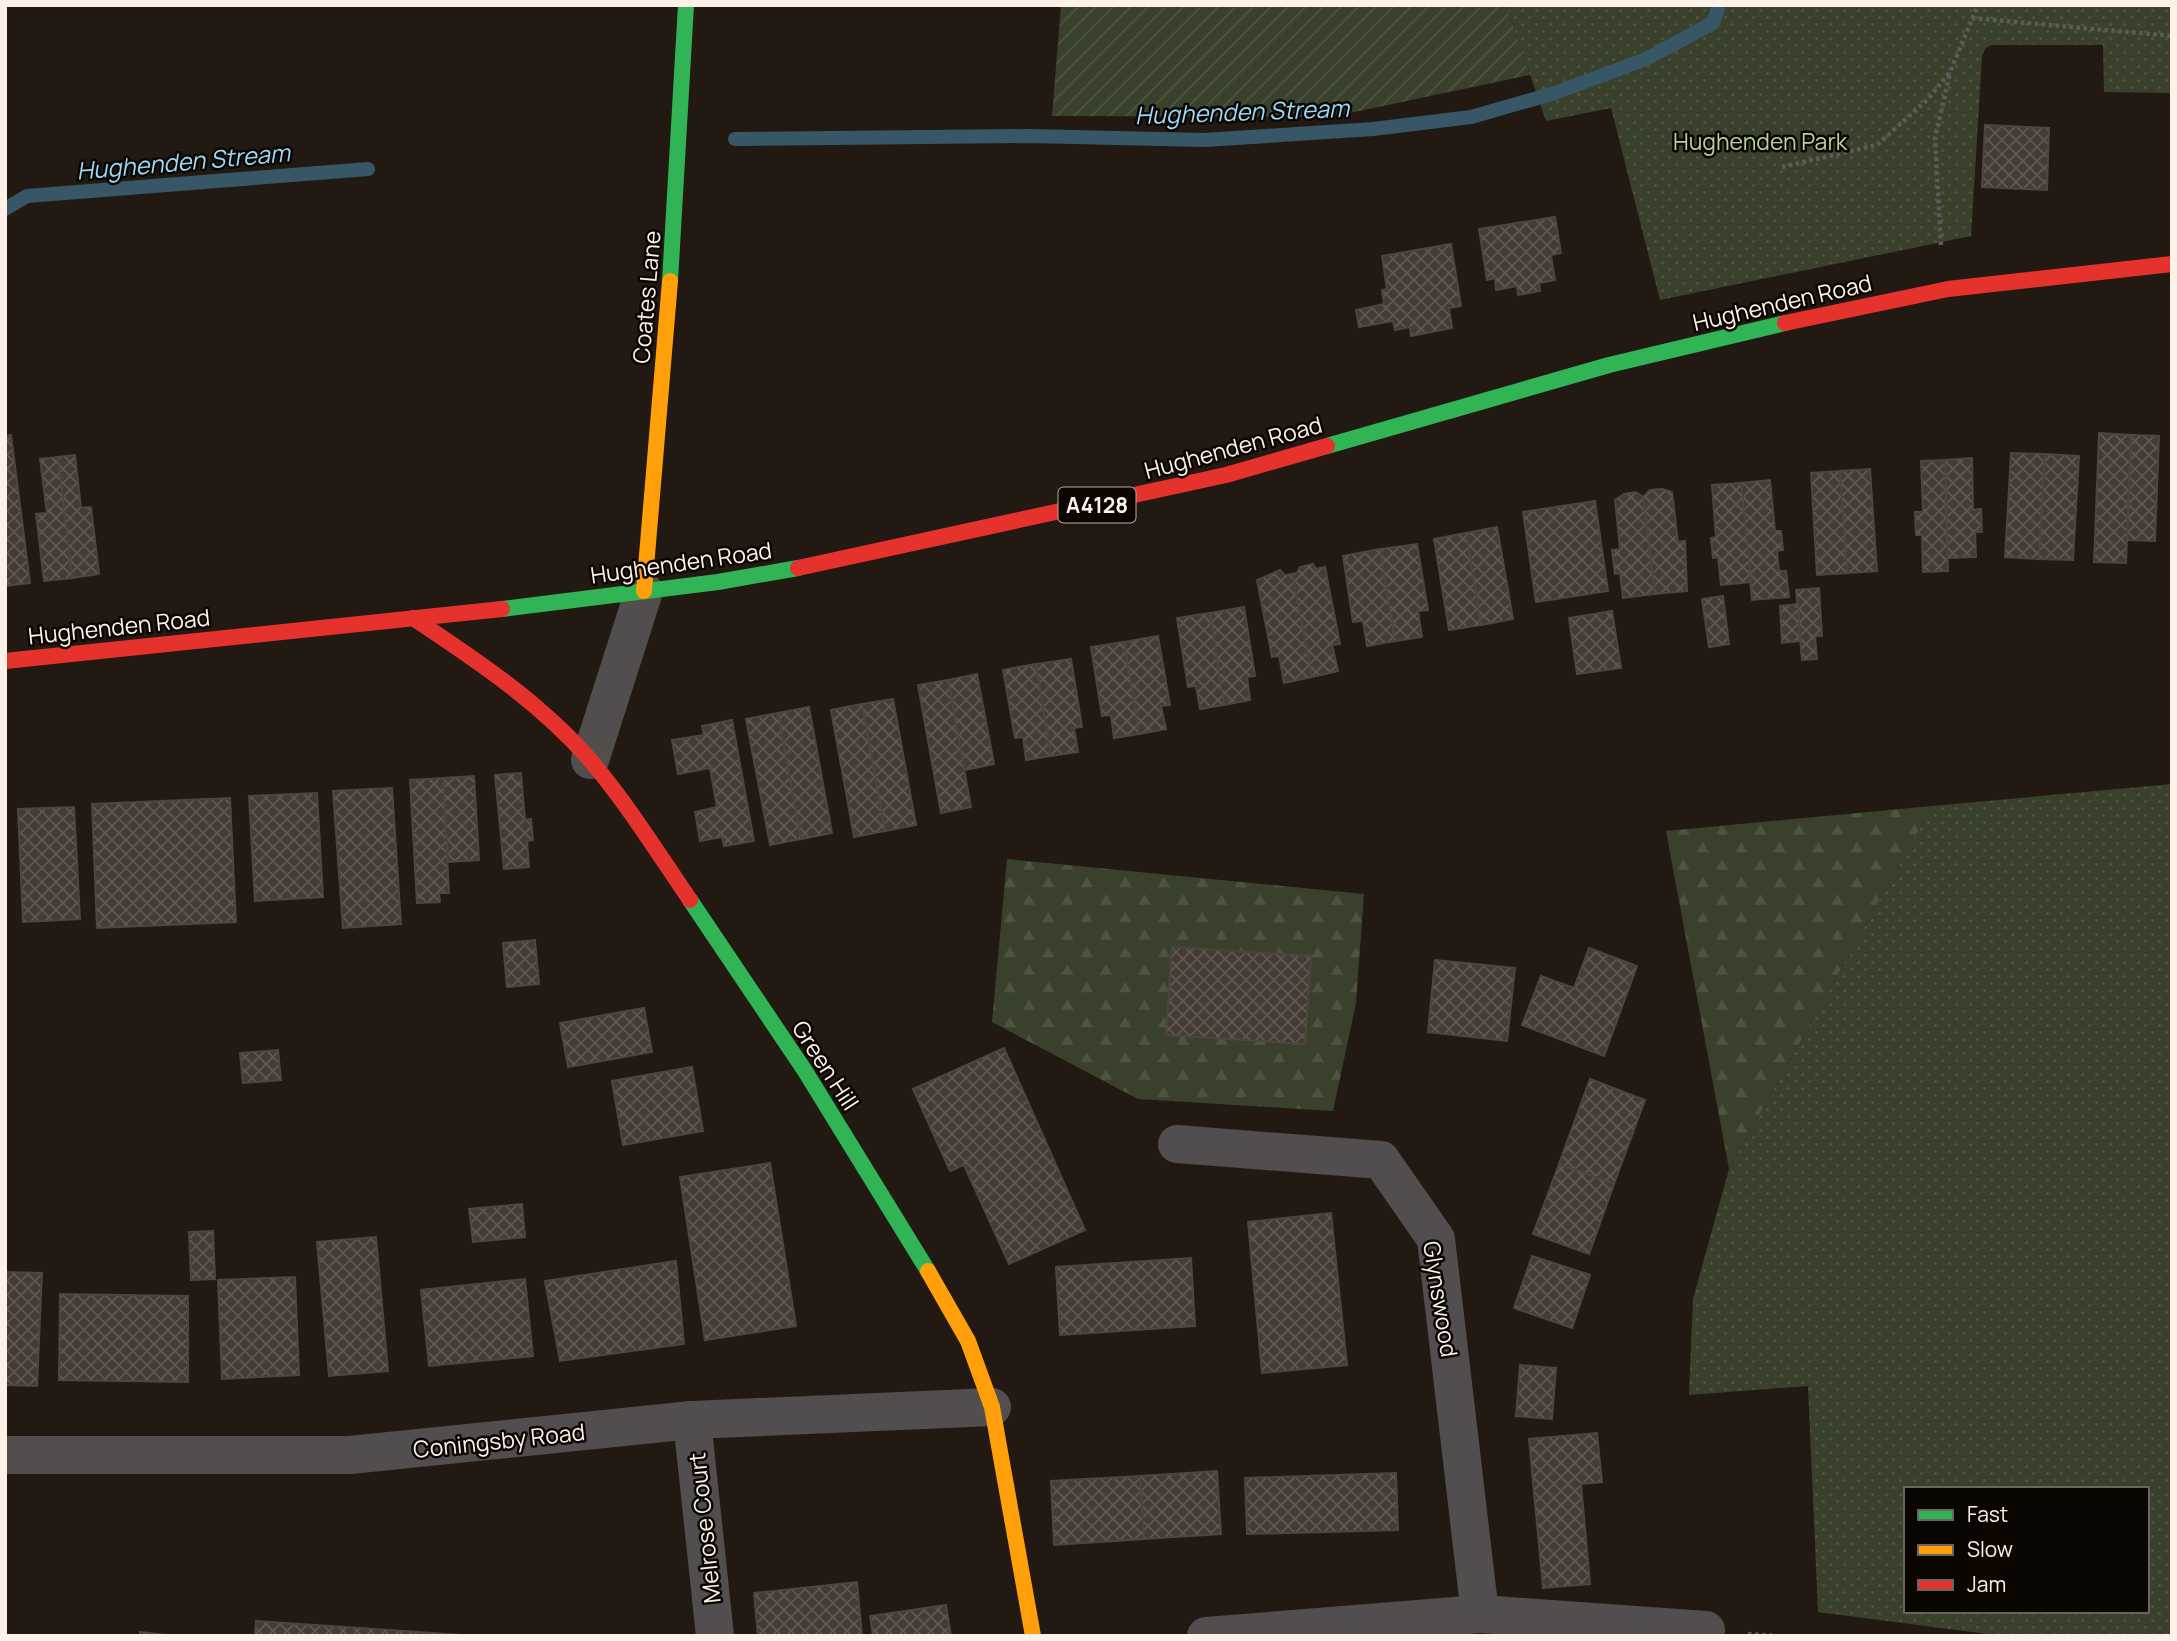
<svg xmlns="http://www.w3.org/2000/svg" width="2177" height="1641" font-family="Manrope,sans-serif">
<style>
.grass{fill:url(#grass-dots);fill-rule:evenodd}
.forest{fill:url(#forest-firs)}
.garden{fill:url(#garden-furrows)}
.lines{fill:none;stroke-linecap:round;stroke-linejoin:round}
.stream{stroke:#375766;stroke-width:14}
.building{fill:url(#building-cross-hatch);stroke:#4d453e;stroke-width:2}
.path{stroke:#5e5a58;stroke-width:4.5;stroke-dasharray:3.5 3.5;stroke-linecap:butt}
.street{stroke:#524e4d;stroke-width:38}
.fast{stroke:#30b455;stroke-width:16}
.slow{stroke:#ff9f0a;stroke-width:16}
.jam{stroke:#e5322d;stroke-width:16}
.labels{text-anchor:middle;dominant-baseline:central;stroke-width:5;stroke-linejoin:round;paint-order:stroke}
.shield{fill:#0c0602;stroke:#b5aaa3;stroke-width:2}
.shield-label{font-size:21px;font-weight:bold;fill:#fdf1e8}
.park-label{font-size:23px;fill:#b8d199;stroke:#0c0602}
.street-label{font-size:23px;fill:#fdf1e8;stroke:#0c0602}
.water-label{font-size:24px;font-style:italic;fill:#98dafa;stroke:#0c0602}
</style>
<defs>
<pattern id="grass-dots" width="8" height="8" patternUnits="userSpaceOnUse" patternTransform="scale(1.75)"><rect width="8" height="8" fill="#39412c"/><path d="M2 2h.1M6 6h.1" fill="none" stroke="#4d5440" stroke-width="1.8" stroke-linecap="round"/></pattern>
<pattern id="forest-firs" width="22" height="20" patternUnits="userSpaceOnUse" patternTransform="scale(1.75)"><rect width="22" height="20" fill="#39412c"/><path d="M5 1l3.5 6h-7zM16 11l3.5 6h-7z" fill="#4d5440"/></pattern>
<pattern id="garden-furrows" width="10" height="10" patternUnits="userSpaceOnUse" patternTransform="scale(1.75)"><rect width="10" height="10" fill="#39412c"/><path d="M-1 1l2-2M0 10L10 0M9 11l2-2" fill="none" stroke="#4d5440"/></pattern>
<pattern id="building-cross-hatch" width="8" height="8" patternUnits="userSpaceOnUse" patternTransform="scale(1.75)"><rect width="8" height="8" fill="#433b34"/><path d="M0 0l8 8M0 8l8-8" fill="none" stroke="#5f5851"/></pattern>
</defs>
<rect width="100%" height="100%" fill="#221a12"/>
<!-- grass -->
<g class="grass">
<path d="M1506,5H2172V93L2104,92L2103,45H1991L1985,49L1982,56L1971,236L1660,300L1611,108L1546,121Z"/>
<path d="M2172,784V1636H2003L1818,1612L1808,1386L1689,1395L1693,1299L1729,1169L1932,806ZM1906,1489H2147V1611H1906Z"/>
</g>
<!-- forest -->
<g class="forest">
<path d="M1932,806L1729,1169L1666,831Z"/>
<path d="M1007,859L1364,894L1356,1003L1333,1111L1138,1099L992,1022Z"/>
</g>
<!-- garden -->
<path class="garden" d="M1061,5H1506L1530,75L1331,117L1052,116Z"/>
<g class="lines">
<!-- stream -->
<g class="stream">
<path d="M735,139L1030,136L1205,140L1373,129L1471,117L1555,93L1646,59L1713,23L1719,5"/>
<path d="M5,209L27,196L368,169"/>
</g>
</g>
<!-- building -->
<g class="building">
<path d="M1985,125L2049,128L2047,190L1982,187Z"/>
<path d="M1555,217L1561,253L1551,255L1555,280L1539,283L1540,291L1518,295L1517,286L1496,290L1495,278L1487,280L1479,229Z"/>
<path d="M1451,244L1461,306L1449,308L1452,328L1411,336L1410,327L1395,330L1393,321L1359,327L1356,310L1384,304L1382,290L1387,289L1382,256Z"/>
<path d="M2099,433L2131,435L2126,563L2094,562Z"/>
<path d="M11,435L30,583L5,586V436Z"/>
<path d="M2131,435L2159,436L2155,541L2127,540Z"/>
<path d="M2011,453L2045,454L2039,559L2005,557Z"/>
<path d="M2045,454L2079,456L2073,560L2039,559Z"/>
<path d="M75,455L81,508L91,507L99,574L72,578L58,457Z"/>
<path d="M58,457L72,578L44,581L36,514L47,513L40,459Z"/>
<path d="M1972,458L1973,510L1981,509L1982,532H1975L1976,557L1948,558L1945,460Z"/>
<path d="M1945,460L1948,571L1923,572L1922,535H1916L1915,512H1923L1921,461Z"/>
<path d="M1870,469L1877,571L1847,573L1840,471Z"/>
<path d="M1840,471L1847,573L1817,575L1811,473Z"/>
<path d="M1770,480L1775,531H1781L1783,550L1777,551L1779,571H1786L1789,597L1752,600L1741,483Z"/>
<path d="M1741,483L1751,582L1721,585L1718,557L1713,558L1711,538L1716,537L1712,485Z"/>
<path d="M1662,489L1672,492L1678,542L1685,541L1687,591L1655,594L1643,497L1650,490Z"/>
<path d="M1636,492L1643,497L1655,594L1623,598L1620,573L1615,574L1612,550L1620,549L1615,500L1624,494Z"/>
<path d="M1595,501L1608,591L1536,602L1523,512Z"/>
<path d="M1497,527L1513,619L1481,625L1466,533Z"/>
<path d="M1466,533L1481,625L1449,630L1434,539Z"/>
<path d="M1417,544L1428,610L1418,611L1422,637L1395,641L1380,549Z"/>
<path d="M1380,549L1395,641L1367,646L1363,621L1353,622L1343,556Z"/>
<path d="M1313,564L1316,569L1325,567L1340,644L1332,645L1338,671L1312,677L1292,574L1297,573L1300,567Z"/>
<path d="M1280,570L1285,575L1292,574L1312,677L1284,683L1279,656L1272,657L1257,580Z"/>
<path d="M1819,588L1822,636H1815L1817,659L1802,660L1796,590Z"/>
<path d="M1723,596L1729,644L1709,647L1702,599Z"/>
<path d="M1798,604L1800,641L1782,643L1780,606Z"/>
<path d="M1244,607L1255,676L1247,677L1250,700L1224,705L1210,613Z"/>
<path d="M1612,611L1621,668L1577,674L1569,618Z"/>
<path d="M1210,613L1224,705L1200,709L1196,686L1188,687L1177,618Z"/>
<path d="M1158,636L1170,705L1161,706L1166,729L1139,734L1124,642Z"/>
<path d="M1124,642L1139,734L1114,738L1111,715L1102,716L1091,647Z"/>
<path d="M1071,659L1082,727L1074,728L1078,752L1051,756L1036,664Z"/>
<path d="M1036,664L1051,756L1026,760L1023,737L1015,738L1003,670Z"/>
<path d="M977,674L994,764L965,770L948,680Z"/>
<path d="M948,680L971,807L941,813L918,685Z"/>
<path d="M893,699L916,825L885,831L862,704Z"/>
<path d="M862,704L885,831L854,837L831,710Z"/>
<path d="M809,707L832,833L801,839L778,713Z"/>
<path d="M778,713L801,839L770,845L746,719Z"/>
<path d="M732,720L754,841L724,846L722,837L700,841L695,812L717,807L710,768L678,774L672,740L704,735L702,726Z"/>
<path d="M521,773L525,820L531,819L533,840L527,841L529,867L504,869L495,775Z"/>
<path d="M474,776L479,860L448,862L443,778Z"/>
<path d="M443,778L449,893H439L440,902L417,903L410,780Z"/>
<path d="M392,788L401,924L343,928L333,791Z"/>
<path d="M317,793L323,897L255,901L249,796Z"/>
<path d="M230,798L236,922L97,928L92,804Z"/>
<path d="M74,807L80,919L23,922L18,809Z"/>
<path d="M535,940L539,984L507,987L503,943Z"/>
<path d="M1172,947L1311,956L1305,1044L1166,1035Z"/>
<path d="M1589,948L1637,966L1604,1056L1522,1025L1541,976L1574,988Z"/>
<path d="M1435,960L1515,968L1507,1041L1428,1032Z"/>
<path d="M644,1008L652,1052L568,1067L560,1023Z"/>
<path d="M1004,1048L1085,1230L1009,1264L964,1165L950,1171L913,1089Z"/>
<path d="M278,1050L281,1080L243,1083L240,1053Z"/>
<path d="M692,1067L703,1131L623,1145L612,1081Z"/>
<path d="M1590,1079L1645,1100L1614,1184L1559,1164Z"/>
<path d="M770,1163L796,1326L705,1340L680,1177Z"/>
<path d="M1559,1164L1614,1184L1589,1254L1533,1234Z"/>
<path d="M522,1204L525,1237L473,1242L469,1209Z"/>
<path d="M1331,1213L1347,1365L1262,1373L1248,1222Z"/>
<path d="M213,1231L215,1279L191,1280L189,1232Z"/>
<path d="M376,1237L388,1371L329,1376L317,1242Z"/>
<path d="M1532,1256L1590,1275L1572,1328L1514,1308Z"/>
<path d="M1191,1258L1195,1326L1060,1335L1056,1267Z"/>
<path d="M676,1261L684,1344L560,1361L545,1281Z"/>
<path d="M5,1272L42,1273L37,1386L5,1385Z"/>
<path d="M295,1277L299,1375L222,1379L218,1280Z"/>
<path d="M525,1279L533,1356L429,1366L421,1290Z"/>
<path d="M60,1294L188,1296V1382L59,1380Z"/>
<path d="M1520,1365L1556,1368L1552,1419L1516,1416Z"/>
<path d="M1597,1433L1602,1482L1581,1484L1590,1584L1543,1588L1529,1439Z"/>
<path d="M1217,1471L1221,1534L1144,1539L1140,1476Z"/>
<path d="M1396,1473L1398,1530L1247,1534L1245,1478Z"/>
<path d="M1140,1476L1144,1539L1054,1545L1051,1481Z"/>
<path d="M857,1582L862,1636H758L754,1593Z"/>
<path d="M946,1605L951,1636H873L870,1616Z"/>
<path d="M256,1621L477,1636H255Z"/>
<path d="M140,1632L175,1636H140Z"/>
</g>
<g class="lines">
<!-- path -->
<g class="path">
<path d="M1972,18L2172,36"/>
<path d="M1782,167L1877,145L1928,99L1950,72L1978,5"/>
<path d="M1941,245L1935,138L1950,73"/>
<path d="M1748,1634L1775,1636"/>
</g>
<!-- street -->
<g class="street">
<path d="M590,760L644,591"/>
<path d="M1177,1144L1381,1160L1436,1239L1480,1614"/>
<path d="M692,1420L715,1636"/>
<path d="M5,1455H350L692,1420L992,1407"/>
<path d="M1206,1636L1480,1614L1706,1630"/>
</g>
<!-- fast -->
<g class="fast">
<path d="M670,281L686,5"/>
<path d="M1327,446L1609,365L1785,323"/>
<path d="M502,609L718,582L798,568"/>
<path d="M690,900L805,1071L928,1271"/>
</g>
<!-- slow -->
<g class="slow">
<path d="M644,591L670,281"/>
<path d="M928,1271L968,1341L992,1407L1033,1636"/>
</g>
<!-- jam -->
<g class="jam">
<path d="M1785,323L1948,289L2172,264"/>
<path d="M798,568L1226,475L1327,446"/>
<path d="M413,618C476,660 541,703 591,761C628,805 658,853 690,900"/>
<path d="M5,661L502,609"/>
</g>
</g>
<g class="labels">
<!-- shield labels -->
<rect class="shield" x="1058.5" y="487.5" width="77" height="35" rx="5"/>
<g class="shield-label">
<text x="1097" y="505">A4128</text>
</g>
<!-- park labels -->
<g class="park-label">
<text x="1760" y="141">Hughenden Park</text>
</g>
<!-- street labels -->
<g class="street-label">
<text transform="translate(646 297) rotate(-85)">Coates Lane</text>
<text transform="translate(1782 302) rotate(-13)">Hughenden Road</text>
<text transform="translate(1233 447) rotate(-15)">Hughenden Road</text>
<text transform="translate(681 562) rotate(-8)">Hughenden Road</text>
<text transform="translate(119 626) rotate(-6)">Hughenden Road</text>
<text transform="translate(826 1065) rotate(57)">Green Hill</text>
<text transform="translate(1441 1299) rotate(81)">Glynswood</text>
<text transform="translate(499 1440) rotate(-6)">Coningsby Road</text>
<text transform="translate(704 1528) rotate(-96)">Melrose Court</text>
</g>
<!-- water labels -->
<g class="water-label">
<text transform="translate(1242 111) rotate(-2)">Hughenden Stream</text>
<text transform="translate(183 161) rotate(-5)">Hughenden Stream</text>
</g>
</g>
<!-- border -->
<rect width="2177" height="1641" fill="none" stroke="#fdf1e8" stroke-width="14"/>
<!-- legend -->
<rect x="1904" y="1487" width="245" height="126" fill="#0c0602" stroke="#6c645e" stroke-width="2"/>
<rect x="1918" y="1510" width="35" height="10" fill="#30b455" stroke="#6c645e" stroke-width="2"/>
<text x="1967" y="1522" font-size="21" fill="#fdf1e8">Fast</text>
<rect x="1918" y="1545" width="35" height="10" fill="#ff9f0a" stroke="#6c645e" stroke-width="2"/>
<text x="1967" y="1557" font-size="21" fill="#fdf1e8">Slow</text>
<rect x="1918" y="1580" width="35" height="10" fill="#e5322d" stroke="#6c645e" stroke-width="2"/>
<text x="1967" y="1592" font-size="21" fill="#fdf1e8">Jam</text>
</svg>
